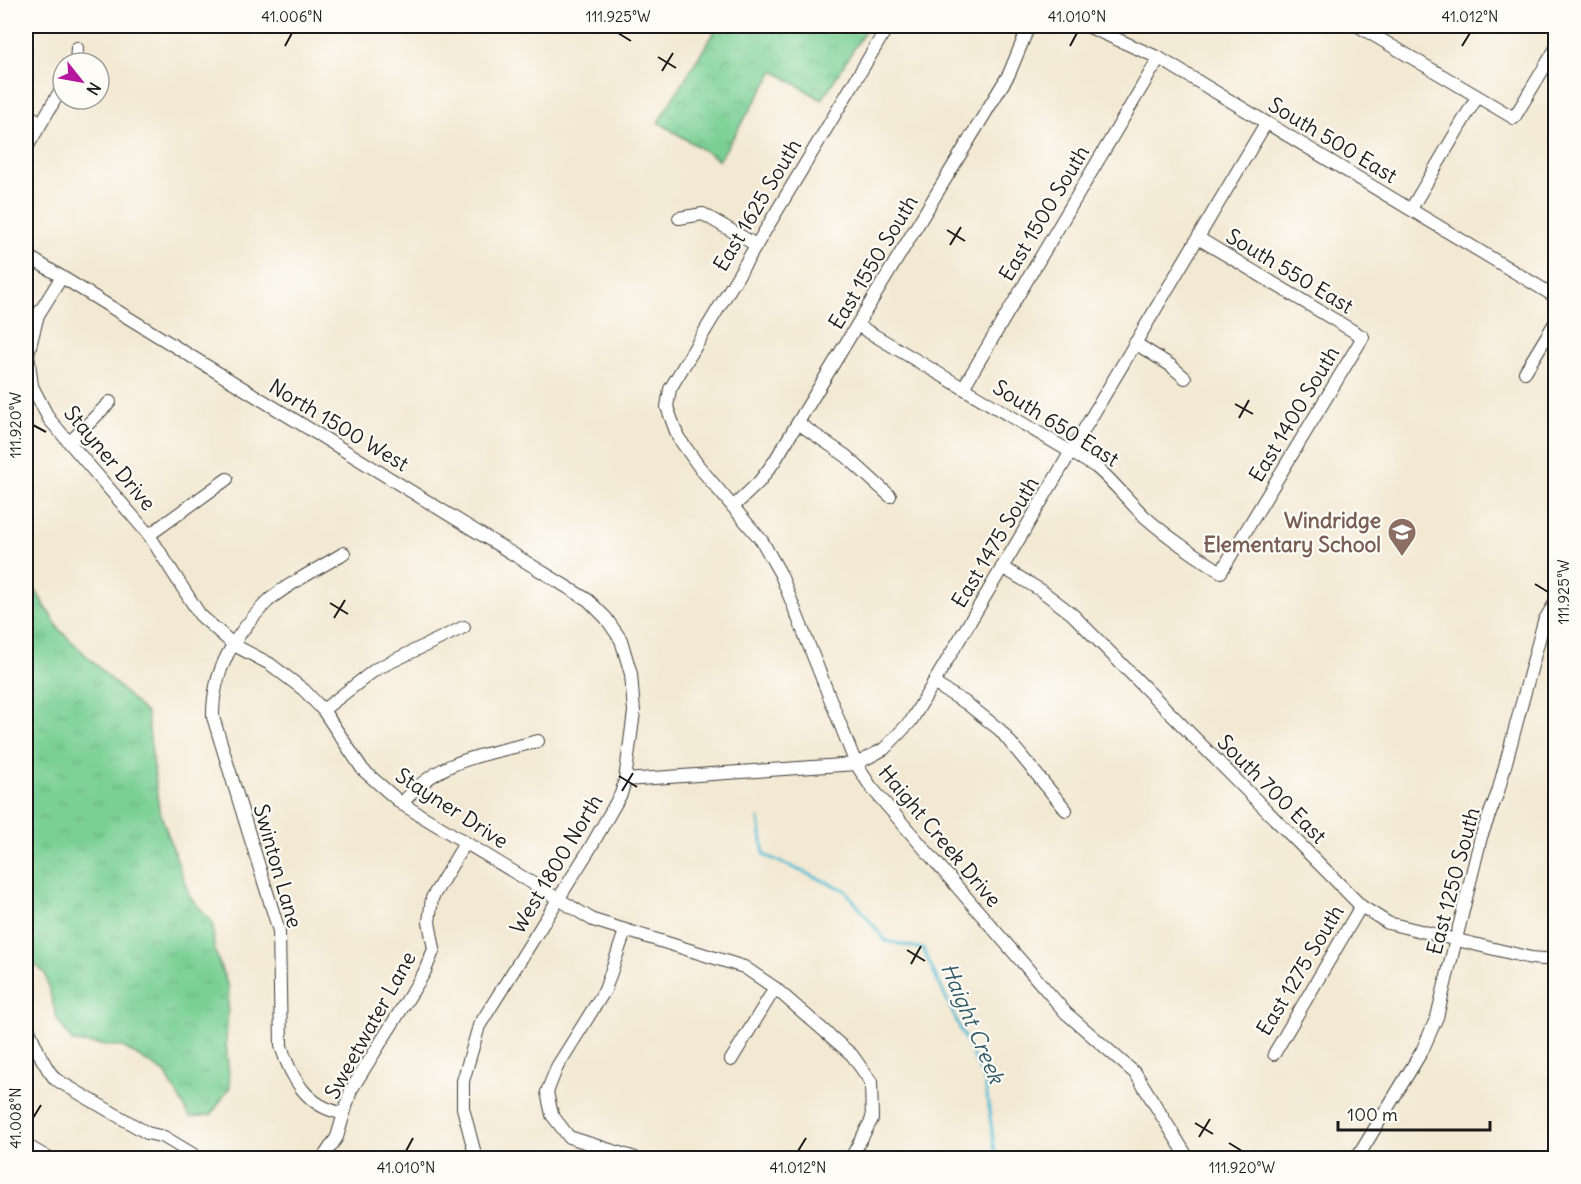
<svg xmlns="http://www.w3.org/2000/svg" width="1581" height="1184" font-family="Delius,sans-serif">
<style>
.grass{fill:url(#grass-tufts);stroke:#4b7658;stroke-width:1.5}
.park{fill:url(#park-crowns);stroke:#4b7658;stroke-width:1.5}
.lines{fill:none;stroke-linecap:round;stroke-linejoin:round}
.stream{stroke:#57bdd5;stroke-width:3}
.minor-casing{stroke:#3c3b37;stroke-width:14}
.minor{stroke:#fff;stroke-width:12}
.ticks{fill:none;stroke:#1c1c1c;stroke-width:2}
.labels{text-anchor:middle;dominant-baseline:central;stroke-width:4.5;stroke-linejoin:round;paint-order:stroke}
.street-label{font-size:21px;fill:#1c1c1c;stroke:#fdfcf7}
.education-label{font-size:21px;font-weight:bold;fill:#785e54;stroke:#fdfcf7;text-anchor:end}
.water-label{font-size:22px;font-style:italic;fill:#345c66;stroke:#fdfcf7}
.neatline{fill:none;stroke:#1c1c1c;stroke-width:2}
.ticks-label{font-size:15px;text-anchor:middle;fill:#1c1c1c}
</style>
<defs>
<pattern id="grass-tufts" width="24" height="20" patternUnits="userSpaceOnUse" patternTransform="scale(1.5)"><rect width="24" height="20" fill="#7ad094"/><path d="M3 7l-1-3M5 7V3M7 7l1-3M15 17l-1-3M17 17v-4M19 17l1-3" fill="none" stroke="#69b27f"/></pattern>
<pattern id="park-crowns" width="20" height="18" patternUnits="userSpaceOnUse" patternTransform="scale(1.5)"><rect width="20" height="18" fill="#7ad094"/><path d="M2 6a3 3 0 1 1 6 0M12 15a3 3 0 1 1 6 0" fill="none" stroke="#69b27f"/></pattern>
</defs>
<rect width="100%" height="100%" fill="#fdfcf7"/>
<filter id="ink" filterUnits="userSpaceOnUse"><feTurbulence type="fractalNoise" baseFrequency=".0167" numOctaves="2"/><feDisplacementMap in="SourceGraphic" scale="12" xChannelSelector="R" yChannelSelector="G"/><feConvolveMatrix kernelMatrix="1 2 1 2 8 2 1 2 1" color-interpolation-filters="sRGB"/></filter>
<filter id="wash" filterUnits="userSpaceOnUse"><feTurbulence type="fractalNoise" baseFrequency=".008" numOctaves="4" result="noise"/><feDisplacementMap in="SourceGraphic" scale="24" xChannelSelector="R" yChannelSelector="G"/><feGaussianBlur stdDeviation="1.35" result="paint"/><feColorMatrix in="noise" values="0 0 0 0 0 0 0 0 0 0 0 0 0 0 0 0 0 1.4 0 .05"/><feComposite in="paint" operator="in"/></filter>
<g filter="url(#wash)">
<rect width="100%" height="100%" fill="#f3e8d1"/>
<!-- grass -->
<path class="grass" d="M26,575L59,629L147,714L159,809L190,897L213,923L214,949L229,989L226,1043L230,1087L211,1115L190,1117L165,1073L123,1047L73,1042L57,1019L45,974L26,956Z"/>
<!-- park -->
<path class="park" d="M718,26H868L822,100L774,71L719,160L658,122Z"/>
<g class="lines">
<!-- stream -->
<path class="stream" d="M759,819L764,855L845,890L886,941L923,949L985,1082L996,1158"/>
</g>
</g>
<g filter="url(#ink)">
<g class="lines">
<!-- minor casing -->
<g class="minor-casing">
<g id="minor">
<path d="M888,26L670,389L667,407L678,437L700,468L762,541L781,575L856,764L871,787L1066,1013L1136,1074L1188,1158"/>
<path d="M1087,26L1159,58L1556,297"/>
<path d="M1358,26L1514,118L1556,48"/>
<path d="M76,63L77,48"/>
<path d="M26,113L41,123"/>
<path d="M26,149L63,86"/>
<path d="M1411,209L1477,97"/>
<path d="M679,218L703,214L756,245"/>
<path d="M26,255L588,600L606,618L621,640L631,674L634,712L625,780L621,794L589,850L479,1026L463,1081V1108L476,1158"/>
<path d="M61,278L38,315L28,354L32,386L49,419L149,535L200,615L234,645L270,664L304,690L323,710L363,770L402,804L593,920L744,967L775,988L852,1055L871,1082L872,1119L851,1158"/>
<path d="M857,325L1096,467C1114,482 1128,501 1145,517C1169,538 1195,555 1221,572L1363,337L1198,238"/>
<path d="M1135,343L1170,365L1185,378"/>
<path d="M1525,372L1556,321"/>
<path d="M963,388L1159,58"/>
<path d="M798,423L846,456L890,496"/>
<path d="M70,442L110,402"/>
<path d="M733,507L759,482L774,462L1009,74L1029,26"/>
<path d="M149,535L227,479"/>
<path d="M1002,567L1042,591L1072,614L1361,906L1388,923L1531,958L1556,960"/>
<path d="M933,683L966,703L1000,730L1066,810"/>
<path d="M323,710L376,669L464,627"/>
<path d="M625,780L856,764L884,749L911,721L1266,123"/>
<path d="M402,804C439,757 484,756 538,741"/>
<path d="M625,931L605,990L557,1067L547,1092L552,1115L569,1137L635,1158"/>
<path d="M26,1024C35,1043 41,1062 55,1079L147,1133L164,1137L199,1158"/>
<path d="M1274,1054L1361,906"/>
<path d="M731,1060L775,988"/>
<path d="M342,1113C307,1107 291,1078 281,1046L279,931L213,717C212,671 234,636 266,603C283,586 322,567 344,553"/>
<path d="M26,1145L48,1158"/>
<path d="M323,1158L337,1137L351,1090L424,973L434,949L429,922L432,898L465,843"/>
<path d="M1357,1158L1422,1051L1437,1017L1481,837L1498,792L1544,621L1556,601"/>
</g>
</g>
<!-- minor -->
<use href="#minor" class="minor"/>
</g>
</g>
<!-- ticks -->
<path class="ticks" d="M618,33L631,41M285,46L292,33M1070,46L1077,33M1462,46L1470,33M658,57L676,68M662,71L673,53M947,230L965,241M950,245L961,227M1235,404L1253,414M1239,418L1249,400M33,425L46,432M1535,584L1548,592M330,603L348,614M334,618L345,600M619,776L637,787M622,791L633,773M907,950L925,961M911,964L921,946M33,1118L41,1105M1195,1123L1213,1134M1199,1137L1210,1119M1229,1143L1242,1151M406,1151L413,1138M798,1151L806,1138"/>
<!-- icons -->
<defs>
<g id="school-pin" transform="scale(1.5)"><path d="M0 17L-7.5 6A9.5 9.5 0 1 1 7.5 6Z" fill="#8d6e63" stroke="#fdfcf7"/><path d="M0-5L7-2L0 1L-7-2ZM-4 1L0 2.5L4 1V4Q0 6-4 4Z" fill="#fff"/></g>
</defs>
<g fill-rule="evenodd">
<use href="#school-pin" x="1402" y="532"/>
</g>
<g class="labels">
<!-- street labels -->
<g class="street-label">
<text transform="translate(1333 140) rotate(31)">South 500 East</text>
<text transform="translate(757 205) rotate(-59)">East 1625 South</text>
<text transform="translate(1044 213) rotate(-59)">East 1500 South</text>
<text transform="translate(873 262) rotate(-59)">East 1550 South</text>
<text transform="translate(1290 271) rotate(31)">South 550 East</text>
<text transform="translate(1294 414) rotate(-59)">East 1400 South</text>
<text transform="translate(1056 423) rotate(32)">South 650 East</text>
<text transform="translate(339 425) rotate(31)">North 1500 West</text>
<text transform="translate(110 458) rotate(50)">Stayner Drive</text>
<text transform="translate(995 542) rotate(-59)">East 1475 South</text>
<text transform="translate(1272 789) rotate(45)">South 700 East</text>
<text transform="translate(452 808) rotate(33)">Stayner Drive</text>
<text transform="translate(940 836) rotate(50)">Haight Creek Drive</text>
<text transform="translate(556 864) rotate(-59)">West 1800 North</text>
<text transform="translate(278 866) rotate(74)">Swinton Lane</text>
<text transform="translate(1453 881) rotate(-75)">East 1250 South</text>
<text transform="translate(1300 970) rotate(-59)">East 1275 South</text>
<text transform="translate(370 1025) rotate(-61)">Sweetwater Lane</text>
</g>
<!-- education labels -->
<g class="education-label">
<text x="1381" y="520">Windridge<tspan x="1381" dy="24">Elementary School</tspan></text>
</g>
<!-- water labels -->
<g class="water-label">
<text transform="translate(973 1023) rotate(67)">Haight Creek</text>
</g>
</g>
<!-- margin -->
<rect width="1581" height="1184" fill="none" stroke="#fdfcf7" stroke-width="66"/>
<!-- north arrow -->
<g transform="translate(81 81) rotate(121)"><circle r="28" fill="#fdfcf7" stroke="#a3a29f" stroke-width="1.5"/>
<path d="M0-4.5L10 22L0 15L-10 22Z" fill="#b5179e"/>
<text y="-9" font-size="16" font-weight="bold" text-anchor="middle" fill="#1c1c1c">N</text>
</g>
<!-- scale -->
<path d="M1338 1121v9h152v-9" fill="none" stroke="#1c1c1c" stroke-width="3"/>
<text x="1347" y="1121" font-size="18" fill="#1c1c1c" stroke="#fdfcf7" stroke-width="4.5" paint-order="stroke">100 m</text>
<rect x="33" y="33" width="1515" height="1118" class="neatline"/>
<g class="ticks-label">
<text x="292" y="22">41.006°N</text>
<text x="618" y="22">111.925°W</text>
<text x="1077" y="22">41.010°N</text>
<text x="1470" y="22">41.012°N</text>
<text transform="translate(16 425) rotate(-90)" y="5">111.920°W</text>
<text transform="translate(1564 592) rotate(-90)" y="5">111.925°W</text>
<text transform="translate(16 1118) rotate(-90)" y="5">41.008°N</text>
<text x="406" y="1173">41.010°N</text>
<text x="798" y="1173">41.012°N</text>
<text x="1242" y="1173">111.920°W</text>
</g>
</svg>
